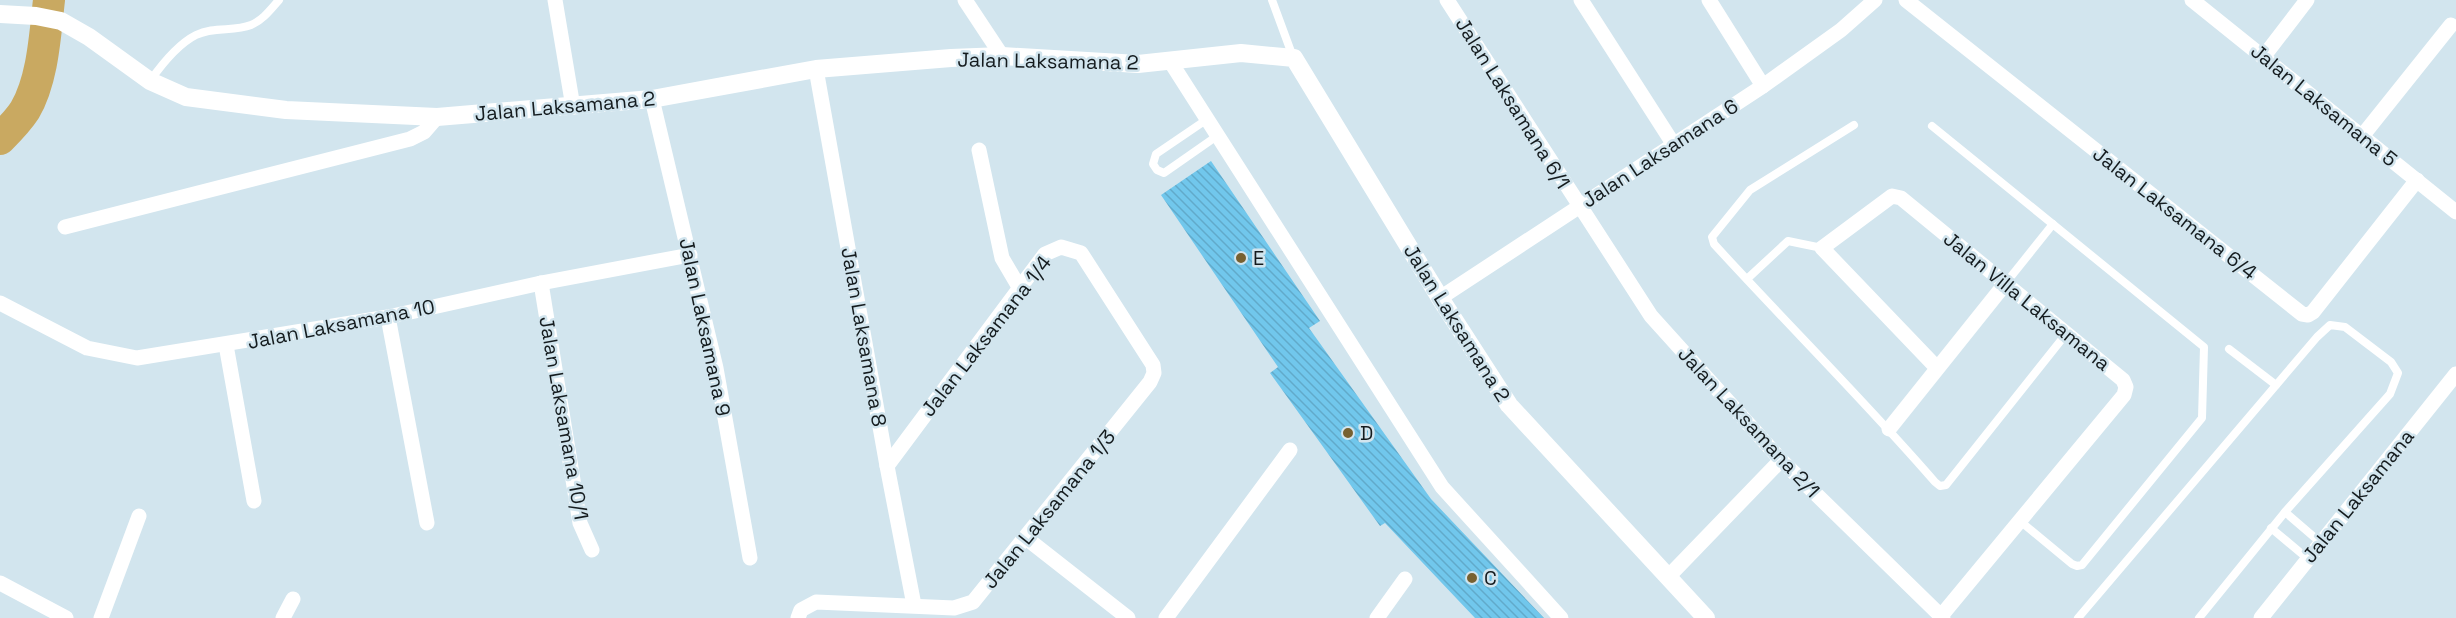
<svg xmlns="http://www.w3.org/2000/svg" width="2456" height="618" font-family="'Space Grotesk',sans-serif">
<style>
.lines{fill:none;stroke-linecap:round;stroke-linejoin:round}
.river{stroke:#c9a961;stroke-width:32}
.building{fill:url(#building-back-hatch)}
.service{stroke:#fff;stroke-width:8}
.minor{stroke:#fff;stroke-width:15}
.tertiary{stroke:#fff;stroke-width:18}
.poi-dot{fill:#776131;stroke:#d2e5ee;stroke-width:2}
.labels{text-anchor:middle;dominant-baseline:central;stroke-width:5;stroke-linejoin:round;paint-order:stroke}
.street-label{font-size:20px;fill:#141b1e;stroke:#d2e5ee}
.poi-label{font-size:20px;fill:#141b1e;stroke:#d2e5ee;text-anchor:start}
</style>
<defs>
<pattern id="building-back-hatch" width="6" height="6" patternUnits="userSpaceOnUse" patternTransform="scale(1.5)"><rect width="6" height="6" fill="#71c7ec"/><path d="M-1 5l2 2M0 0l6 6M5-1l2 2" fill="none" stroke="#61aaca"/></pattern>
</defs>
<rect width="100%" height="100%" fill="#d2e5ee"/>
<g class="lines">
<!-- river -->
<path class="river" d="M0,139C9,130 18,121 25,110C43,79 45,35 49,0"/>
</g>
<!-- building -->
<path class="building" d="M1211,161L1320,321L1309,328L1431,499L1544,618H1475L1385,523L1380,526L1270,373L1278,367L1161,195Z"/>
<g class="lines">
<!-- service -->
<g class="service">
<path d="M1272,0L1293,57"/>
<path d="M150,81C162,64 178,44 196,35C214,26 234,32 251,25C263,20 271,9 279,0"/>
<path d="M1206,120L1156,154L1153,164L1157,170L1164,173L1217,136"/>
<path d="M1854,125L1750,190L1712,237L1714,244C1787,324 1864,400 1935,482L1940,486L1946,485L2066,334"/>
<path d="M1932,126L2204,347L2202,418L2082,565L2077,566L2072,564L2020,521"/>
<path d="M1747,279L1788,241L1822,248"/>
<path d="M2005,284L2053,224"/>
<path d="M2229,349L2276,385"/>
<path d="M2285,512L2321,543"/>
<path d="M2271,528L2308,559"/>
<path d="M2078,618L2317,337L2330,325L2345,327L2391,362L2398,373L2390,394L2285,512L2199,618"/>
</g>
<!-- minor -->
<g class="minor">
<path d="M555,0L573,107"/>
<path d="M965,0L1002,56"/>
<path d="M1447,0L1651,316L1781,460L1943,618"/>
<path d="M1581,0L1674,145"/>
<path d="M1709,0L1763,86"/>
<path d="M1906,0L2302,314L2308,315L2313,312L2417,180"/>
<path d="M2192,0L2456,212"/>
<path d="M2264,56L2307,0"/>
<path d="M1170,61L1442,487L1561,618"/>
<path d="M816,69L887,466L914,605"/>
<path d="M652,99L716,368L750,558"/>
<path d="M2363,135L2451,25"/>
<path d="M979,150L1002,258L1019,287"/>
<path d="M65,227L410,139L424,132L437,117"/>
<path d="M541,283L580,523L592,550"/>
<path d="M1440,298L1763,86L1841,30L1875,0"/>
<path d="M0,303L87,348L137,358L388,317L541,283L690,255"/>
<path d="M388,317L427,523"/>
<path d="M226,345L254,501"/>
<path d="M1937,368L1822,248L1892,196L1901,198L2123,380L2126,387L2124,395L1941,616"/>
<path d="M1889,429L2005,284"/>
<path d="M1026,538L1128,618"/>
<path d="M1668,577L1781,460"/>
<path d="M0,583L66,618"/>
<path d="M101,618L139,516"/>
<path d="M283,618L293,599"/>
<path d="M798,618L801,610L816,602L954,608L973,602L1150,382L1154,373L1153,365L1081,253L1061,247L1045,254L887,466"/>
<path d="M1166,618L1290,450"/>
<path d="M1377,618L1405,579"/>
<path d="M2261,618L2456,374"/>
</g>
<!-- tertiary -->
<path class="tertiary" d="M0,14L36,16L61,21L89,37L150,81L186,97L286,110L437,117L652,99L816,69L951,58L1002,56L1138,64L1241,53L1294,58L1440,298L1509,405L1706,618"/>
</g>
<!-- markers -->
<g class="poi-dot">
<circle cx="1241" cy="258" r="6"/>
<circle cx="1348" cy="433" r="6"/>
<circle cx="1472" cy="578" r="6"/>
</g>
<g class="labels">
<!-- street labels -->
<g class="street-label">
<text transform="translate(1048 61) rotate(1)">Jalan Laksamana 2</text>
<text transform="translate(1513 103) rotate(58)">Jalan Laksamana 6/1</text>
<text transform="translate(2324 105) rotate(39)">Jalan Laksamana 5</text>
<text transform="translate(565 106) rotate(-5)">Jalan Laksamana 2</text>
<text transform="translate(1660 153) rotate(-33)">Jalan Laksamana 6</text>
<text transform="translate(2175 213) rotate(38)">Jalan Laksamana 6/4</text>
<text transform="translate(2027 301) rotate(39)">Jalan Villa Laksamana</text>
<text transform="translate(1457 323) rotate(58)">Jalan Laksamana 2</text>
<text transform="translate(341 324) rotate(-11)">Jalan Laksamana 10</text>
<text transform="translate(705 327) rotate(78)">Jalan Laksamana 9</text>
<text transform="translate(986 336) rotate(-52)">Jalan Laksamana 1/4</text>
<text transform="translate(864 337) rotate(80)">Jalan Laksamana 8</text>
<text transform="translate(564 418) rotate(80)">Jalan Laksamana 10/1</text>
<text transform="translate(1749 422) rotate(47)">Jalan Laksamana 2/1</text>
<text transform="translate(2358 496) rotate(-51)">Jalan Laksamana</text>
<text transform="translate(1049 509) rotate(-51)">Jalan Laksamana 1/3</text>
</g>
<!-- poi labels -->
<g class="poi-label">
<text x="1253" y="258">E</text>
<text x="1360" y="433">D</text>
<text x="1484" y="578">C</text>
</g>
</g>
</svg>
